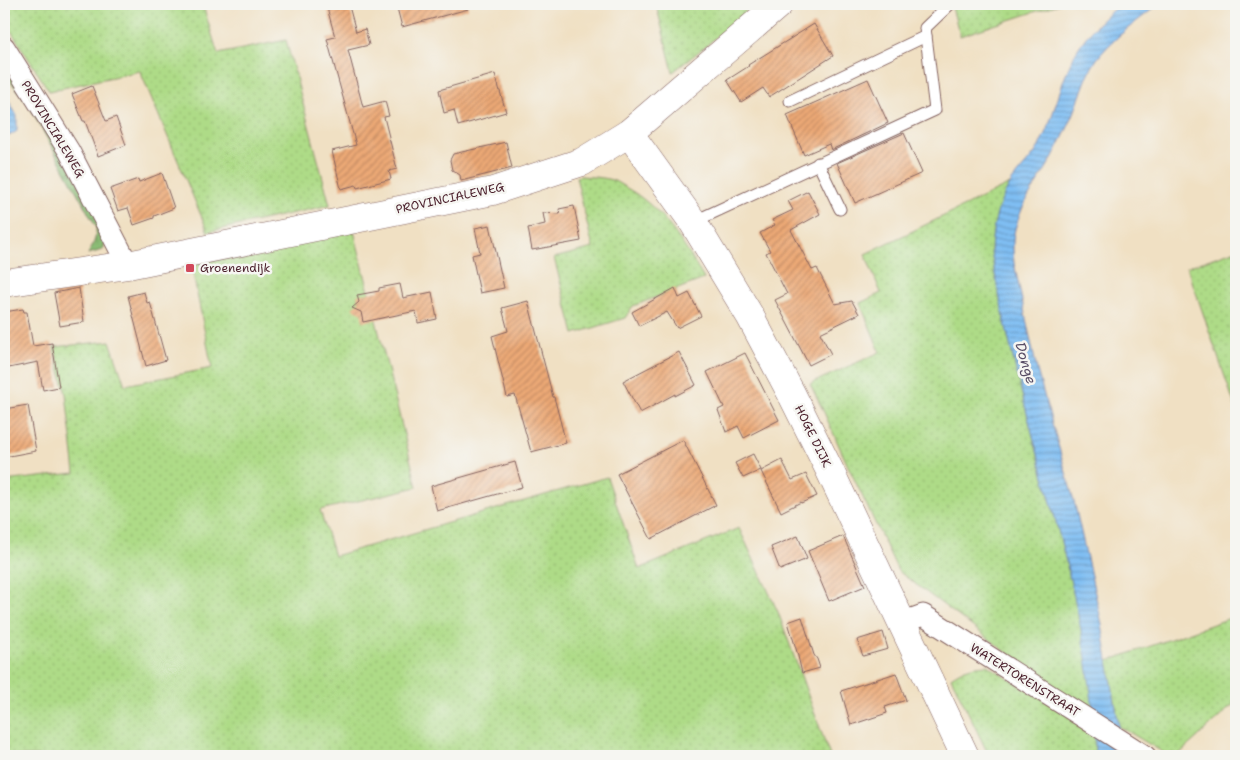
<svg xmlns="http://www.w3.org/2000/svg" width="1240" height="760" font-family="'Shantell Sans',sans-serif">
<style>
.grass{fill:url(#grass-dots);stroke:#7c7d59}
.forest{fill:url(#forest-crowns);stroke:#6a6d50}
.water{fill:url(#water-rules);stroke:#646e8f}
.building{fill:url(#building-hatch)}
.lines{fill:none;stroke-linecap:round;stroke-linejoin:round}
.service-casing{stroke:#846360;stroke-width:13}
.minor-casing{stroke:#846360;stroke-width:23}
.tertiary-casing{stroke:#846360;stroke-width:29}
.service{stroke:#fff;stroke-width:11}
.minor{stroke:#fff;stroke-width:21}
.tertiary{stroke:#fff;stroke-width:28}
.poi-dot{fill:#d1495b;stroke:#f6f6f2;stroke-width:2}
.labels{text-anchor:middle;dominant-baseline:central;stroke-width:5;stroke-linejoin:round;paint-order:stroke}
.street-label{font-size:12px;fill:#4a1f2b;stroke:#f6f6f2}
.poi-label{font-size:12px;fill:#4a1f2b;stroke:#f6f6f2;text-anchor:start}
.water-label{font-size:14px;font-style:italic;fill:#5a4f67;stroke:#f6f6f2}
</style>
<defs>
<pattern id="grass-dots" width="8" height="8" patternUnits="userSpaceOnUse" patternTransform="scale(1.25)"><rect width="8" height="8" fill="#aedb87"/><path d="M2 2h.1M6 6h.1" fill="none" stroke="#97bc75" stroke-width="1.8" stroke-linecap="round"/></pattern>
<pattern id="forest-crowns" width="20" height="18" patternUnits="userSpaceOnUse" patternTransform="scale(1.25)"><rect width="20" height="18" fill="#8abb74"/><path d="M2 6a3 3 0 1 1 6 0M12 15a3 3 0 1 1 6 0" fill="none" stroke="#73975f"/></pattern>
<pattern id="water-rules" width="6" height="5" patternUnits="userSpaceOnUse" patternTransform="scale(1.25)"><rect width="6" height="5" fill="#7fbef3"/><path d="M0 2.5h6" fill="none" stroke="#6a9ac5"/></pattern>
<pattern id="building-hatch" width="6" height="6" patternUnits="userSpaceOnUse" patternTransform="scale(1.25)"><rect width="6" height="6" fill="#eca976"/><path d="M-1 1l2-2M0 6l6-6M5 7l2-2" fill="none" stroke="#c18961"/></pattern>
</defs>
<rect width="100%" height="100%" fill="#f6f6f2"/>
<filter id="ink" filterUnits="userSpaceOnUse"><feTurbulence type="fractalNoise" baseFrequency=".02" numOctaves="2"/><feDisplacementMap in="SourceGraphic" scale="10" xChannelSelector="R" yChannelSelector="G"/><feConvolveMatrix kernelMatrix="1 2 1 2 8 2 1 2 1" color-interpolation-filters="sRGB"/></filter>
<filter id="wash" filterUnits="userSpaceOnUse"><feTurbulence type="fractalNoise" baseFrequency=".0096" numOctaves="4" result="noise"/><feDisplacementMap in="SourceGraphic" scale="20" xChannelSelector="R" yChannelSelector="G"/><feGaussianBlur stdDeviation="1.12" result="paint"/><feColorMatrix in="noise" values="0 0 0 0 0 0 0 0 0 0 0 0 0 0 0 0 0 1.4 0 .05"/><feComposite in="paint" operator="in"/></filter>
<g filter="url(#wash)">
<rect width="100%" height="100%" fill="#f0e0c3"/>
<!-- grass -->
<g class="grass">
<path d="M4,4H222L204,9L218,54L286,40L330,205L208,232L140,71L49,91L4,20Z"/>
<path d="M656,4H754L707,45L673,72Z"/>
<path d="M951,4H1059L960,36Z"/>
<path d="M581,176C591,177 602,177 612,180C616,181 621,185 625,187C662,207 684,244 704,279L633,306L625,318L574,334L554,258L593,248L576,177Z"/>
<path d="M1010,184C998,205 992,227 991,252C1004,326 1023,400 1043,473C1064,552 1086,631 1094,713L1057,690L898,571L848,466L822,408L810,384L880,352L860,303L881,293L865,254Z"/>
<path d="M354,231L417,487L320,510L334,556L607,477L639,569L739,528L778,612L830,756H4V481L75,473L66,394L54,347L110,341L125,385L212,368L191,264Z"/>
<path d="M1236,250V409L1187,267Z"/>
<path d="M1236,616V702L1177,756H1169L1119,726L1108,661Z"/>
<path d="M987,665L1095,731V756H989L951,677C964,668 971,666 987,665Z"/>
</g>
<!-- forest -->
<path class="forest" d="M4,52L108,234L103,250L88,254C93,245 97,237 96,227L28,104L4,73Z"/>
<!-- water -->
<g class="water">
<path d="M1120,4H1159C1139,20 1117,35 1101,54C1087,70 1082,93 1074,113C1069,126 1062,139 1056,151C1043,177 1022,200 1015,229C1012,240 1013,251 1014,263L1037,370L1074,501L1102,624L1119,726L1116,744L1120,756H1095C1095,723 1091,691 1086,658C1077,603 1063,549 1049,495C1027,415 1005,334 991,252C992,228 997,206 1009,186C1018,170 1035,158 1042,140C1055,114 1060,84 1073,58C1083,36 1102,19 1120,4Z"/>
<path d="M4,93L7,97L17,116V131L9,136H4Z"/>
</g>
<g id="blocks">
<!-- building -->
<g class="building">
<path d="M326,4H341L342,8L349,6L356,32L365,29L369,45L348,50L363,107L385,101L389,116L384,117L397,169L389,171L391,179L357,188L356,185L341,189L332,151L356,145L327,39L335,37Z"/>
<path d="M396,4H468V9L402,27Z"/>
<path d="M814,24L833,56L769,97L763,88L741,102L727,80L749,66L748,65Z"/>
<path d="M495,74L506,112L458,126L454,110L444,113L439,90Z"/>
<path d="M868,79L888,123L831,150L829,144L804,155L787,115Z"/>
<path d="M92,86L106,121L116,117L126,145L98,156L85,121H83L72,94Z"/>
<path d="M904,133L922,173L855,203L837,163Z"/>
<path d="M506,142L512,168L461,181L460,175L452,170L450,160L453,154Z"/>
<path d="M162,173L174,208L154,216V218L134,225L128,208L118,211L110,189L138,179L139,182Z"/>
<path d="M808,191L820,214L791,230L812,270L817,268L835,304L852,301L859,314L820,333L831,354L809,365L775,300L787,294L766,253L770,251L760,233L775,225L772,220L793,210L788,201Z"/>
<path d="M574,206L581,241L532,250L528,228L545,224L543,213L560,214L559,209Z"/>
<path d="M490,225L504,288L480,293L472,255L480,253L475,228Z"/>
<path d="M400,284L403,298L432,292L437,319L418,323L416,311L363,322L361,312L352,308L359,302L357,295L379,291V288Z"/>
<path d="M79,288L84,322L60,326L54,293Z"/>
<path d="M675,288L679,298L689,293L701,316L677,328L667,312L639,326L632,312Z"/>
<path d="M144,292L147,303L150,302L166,360L146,366L128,296Z"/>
<path d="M528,301L553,397H554L566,443L531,452L515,395L507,397L492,336L508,331L502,308Z"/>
<path d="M23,309L24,312H27L33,346L52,343L59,387L43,390L38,362L4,369V312Z"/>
<path d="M679,352L696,385L675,396V394L640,413L623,381Z"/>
<path d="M745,353L779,420L744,438L738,426L726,432L718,410L724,407L707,372Z"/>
<path d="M28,405L36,451L4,457V409Z"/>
<path d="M683,440L716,505L651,539L617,474Z"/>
<path d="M753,454L761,470L743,478L735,463Z"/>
<path d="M782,460L792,480L806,474L817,496L801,503V502L781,512L761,471Z"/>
<path d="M515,462L522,487L437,511L431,486Z"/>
<path d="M798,536L807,559L780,570L771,547Z"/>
<path d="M843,536L865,586L829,601L808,551Z"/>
<path d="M802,617L814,655L817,659L820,668L802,673L797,652L788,622Z"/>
<path d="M883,632L888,649L863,656L857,640Z"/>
<path d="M896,673L906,700L885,707L887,713L851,725L841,691Z"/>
</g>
</g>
</g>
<g filter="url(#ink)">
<use href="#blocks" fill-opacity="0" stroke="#846360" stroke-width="1"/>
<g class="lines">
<!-- service casing -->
<g class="service-casing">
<g id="service">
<path d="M790,101L926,36"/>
<path d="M818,163L840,209"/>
<path d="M693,222L935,110L925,28L950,4"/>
</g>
</g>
<!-- minor casing -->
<g class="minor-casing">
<g id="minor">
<path d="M4,47L69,151L128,265"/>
<path d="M901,623L923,615L1145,756"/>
</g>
</g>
<!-- tertiary casing -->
<g class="tertiary-casing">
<g id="tertiary">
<path d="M629,133L693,222L750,316L791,393L829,469L965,756"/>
<path d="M4,283L128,265L493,191L582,162L629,133L779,4"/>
</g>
</g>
<!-- service -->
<use href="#service" class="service"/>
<!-- minor -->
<use href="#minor" class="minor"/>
<!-- tertiary -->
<use href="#tertiary" class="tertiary"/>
</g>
</g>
<!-- markers -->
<rect class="poi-dot" x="185" y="263" width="10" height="10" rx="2.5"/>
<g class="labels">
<!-- street labels -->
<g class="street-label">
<text transform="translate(53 129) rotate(59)">PROVINCIALEWEG</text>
<text transform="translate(450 198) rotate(-12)">PROVINCIALEWEG</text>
<text transform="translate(813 436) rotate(64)">HOGE DIJK</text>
<text transform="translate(1025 680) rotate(32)">WATERTORENSTRAAT</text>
</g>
<!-- poi labels -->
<g class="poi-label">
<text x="200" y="268">Groenendijk</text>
</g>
<!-- water labels -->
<g class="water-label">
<text transform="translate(1026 363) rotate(74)">Donge</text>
</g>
</g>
<!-- margin -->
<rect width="1240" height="760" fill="none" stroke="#f6f6f2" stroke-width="20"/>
</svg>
